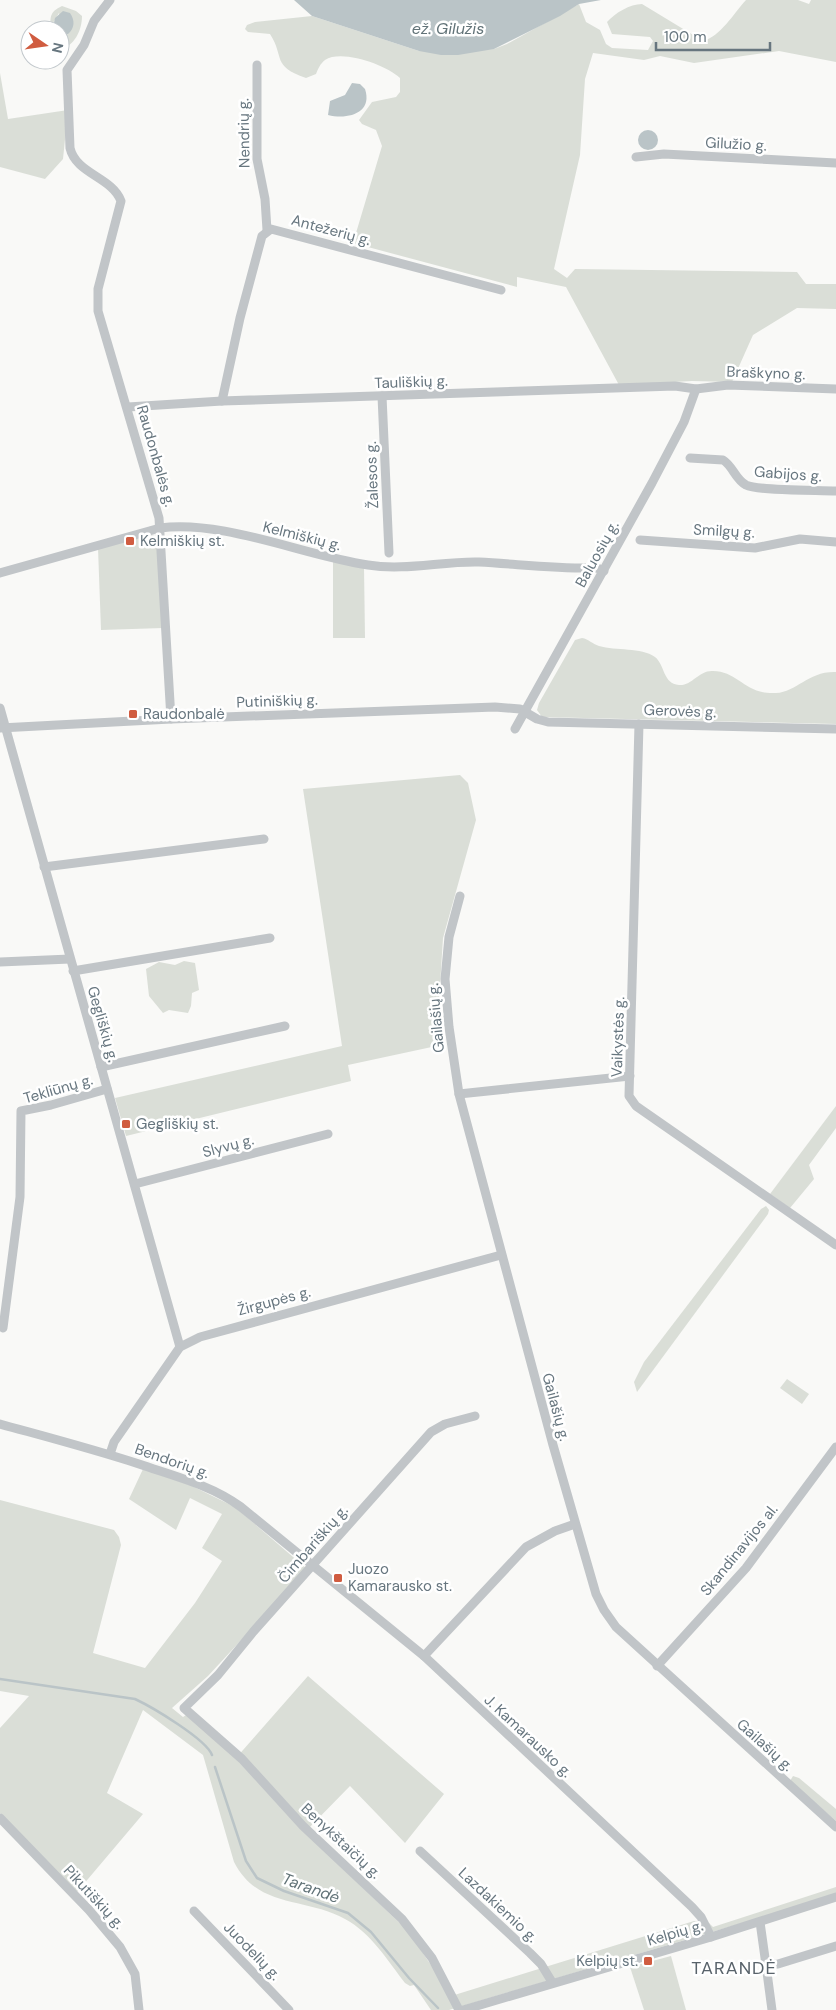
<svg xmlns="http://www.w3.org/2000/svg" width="836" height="2010" font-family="'DM Sans',sans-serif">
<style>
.green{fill:#daded7}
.water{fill:#bac4c7}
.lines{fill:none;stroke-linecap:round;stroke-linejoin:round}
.stream{stroke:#bac4c7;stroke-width:2.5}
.minor{stroke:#c1c5c8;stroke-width:9}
.poi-dot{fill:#d05c40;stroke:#fff;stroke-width:2}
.labels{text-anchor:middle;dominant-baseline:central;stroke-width:5;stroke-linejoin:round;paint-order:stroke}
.street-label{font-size:15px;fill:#67767f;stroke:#fff}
.poi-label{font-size:15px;fill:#67767f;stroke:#fff;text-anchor:start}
.water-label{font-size:16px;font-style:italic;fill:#627378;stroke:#fff}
.quarter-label{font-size:18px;letter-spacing:1px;fill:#59636b;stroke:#fff}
</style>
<rect width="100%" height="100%" fill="#f9f9f7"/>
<!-- green -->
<g class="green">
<path d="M746,0H798L809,4L811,0H836V62L779,51L694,63L660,56L644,60L593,53L585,79L580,155L554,269L567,278L575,269L797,272L806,284H836V309L797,308L753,335L732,382L692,381L619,385L566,287L517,277V287L353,243L382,146L376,130L362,124L359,120L372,102L396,97L400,92V78C386,65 342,49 325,60C320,64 318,69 316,74L306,78C271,66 285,57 270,34L248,32L245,29L247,25L255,22L312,16L419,51L494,49L507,44L579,4L586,22L600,30L606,44L612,48L648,50L653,41L650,37L612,34L607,22C615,13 630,4 642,4L703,41C720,37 734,13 746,0Z"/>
<path d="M62,6L76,11L82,16C82,31 74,46 60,50V34L64,35L59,13L53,23L55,30H51C50,18 49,12 62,6Z"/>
<path d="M0,73L8,119L68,110L63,159L45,179L0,167Z"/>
<path d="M152,535L157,537L163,628L101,630L98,548Z"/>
<path d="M333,561L364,567L365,638H333Z"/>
<path d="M582,638C589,639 592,644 599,646C616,651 641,647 655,657C665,665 663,684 679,685C692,686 699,670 713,671C738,671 745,695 776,693C797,692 808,671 836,672V724L542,717L537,710L539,703L575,640Z"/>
<path d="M460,775L468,783L476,820L443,938L438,1017L441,1045L348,1065L351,1081L126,1136L115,1098L342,1046L303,789Z"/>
<path d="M184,961L195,963L199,990L192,993L191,1006L188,1013L169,1010L163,1013L149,996L146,969L159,962L175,965Z"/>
<path d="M836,1106V1128L809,1165L814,1179L790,1208L770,1194Z"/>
<path d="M766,1206L769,1210L768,1214L637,1392L634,1382L644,1362L761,1209Z"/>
<path d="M787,1379L809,1394L802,1404L780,1388Z"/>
<path d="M143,1469L190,1485L235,1507L307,1569L208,1676L172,1708L183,1717L186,1715L236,1758L308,1676L444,1794L405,1843L350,1786L305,1832L408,1931L439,1977L448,1997L694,1921L709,1923L713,1927L836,1887V1895L449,2010H431L414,1985L410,1986L405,1983C388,1961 371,1933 345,1919C305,1897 258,1909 234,1862L203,1755L143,1710L107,1793L143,1814L77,1892L0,1813V1728L29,1696L0,1691V1500L114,1530L119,1537L121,1545L93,1653L145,1668L195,1603L222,1561L202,1548L222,1514L190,1498L176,1530L129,1499Z"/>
<path d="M793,1776L799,1778L836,1809V1821L790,1781Z"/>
<path d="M671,1956L686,2010H644L630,1967Z"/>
</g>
<!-- water -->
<g class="water">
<path d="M294,0H601L579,4L560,16L494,49L458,55H441L419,51L312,16Z"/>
<path d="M63,11L70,13C75,20 75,28 68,34H60V30H55L53,27L55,18Z"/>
<path d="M352,83L360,84L365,89C373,113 348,120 328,115L330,101L345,95Z"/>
<circle cx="648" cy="140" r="10"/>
</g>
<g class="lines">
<!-- stream -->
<g class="stream">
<path d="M0,1679L135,1699C152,1707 206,1739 212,1755"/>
<path d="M215,1767L246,1861L257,1878L284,1891L348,1913L371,1932L409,1978L438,2008"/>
</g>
<!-- minor -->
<g class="minor">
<path d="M110,0L94,21L84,45L67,70L70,148C76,174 112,177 121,201L98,289V311L159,518L171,719"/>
<path d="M257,65V159L265,199L267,230"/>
<path d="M636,157L664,154L836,163"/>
<path d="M382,396L389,553"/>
<path d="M222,401L240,318L262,236L271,229L501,290"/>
<path d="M128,407L222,401L675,386L696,389L728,385L836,389"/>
<path d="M690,458L723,460C733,466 735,479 746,485C758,491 819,490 836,491"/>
<path d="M640,540L755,548L800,539L836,542"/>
<path d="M0,573L160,528C222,519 305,556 368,565C405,571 442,561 479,562C518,564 557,569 597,568L604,571"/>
<path d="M0,708L180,1347"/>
<path d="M639,724L629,1096L636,1106L836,1245"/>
<path d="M0,728L171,719L495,707L520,709L537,719L548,722L836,729"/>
<path d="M515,729L652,483L684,422L696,389"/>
<path d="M44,867L264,839"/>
<path d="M460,896L449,937L445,979L449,1027L459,1094L553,1445L596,1594L604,1610L616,1627L836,1827"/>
<path d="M0,962L70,959"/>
<path d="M73,971L270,938"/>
<path d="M101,1067L285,1026"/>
<path d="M459,1094L630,1076"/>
<path d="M135,1184L328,1134"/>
<path d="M3,1328L20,1197L21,1111L51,1105L107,1089"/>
<path d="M0,1424C47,1437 93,1449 139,1464C174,1476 211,1485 241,1507L424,1656L692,1907L701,1917L711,1937"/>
<path d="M110,1454L114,1442L180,1347L200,1337L501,1255"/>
<path d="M424,1656L526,1547L555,1531L575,1524"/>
<path d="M657,1666L746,1568L836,1447"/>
<path d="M0,1818L89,1910L120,1947L135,1974L139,2010"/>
<path d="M420,1851L530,1953L541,1964L552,1982"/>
<path d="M194,1911L289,2010"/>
<path d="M760,1922L766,1965L778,1964L836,1946"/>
<path d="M766,1965L772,2010"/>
<path d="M459,2010L432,1958L402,1919L303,1826L242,1759L184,1708L218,1675L253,1632L431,1432L445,1424L475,1416"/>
<path d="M463,2010L711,1937L836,1897"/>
</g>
</g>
<!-- markers -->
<g class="poi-dot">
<rect x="125" y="536" width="10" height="10" rx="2.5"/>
<rect x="128" y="709" width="10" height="10" rx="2.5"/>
<rect x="121" y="1119" width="10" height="10" rx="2.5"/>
<rect x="333" y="1573" width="10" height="10" rx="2.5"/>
<rect x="643" y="1956" width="10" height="10" rx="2.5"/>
</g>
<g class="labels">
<!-- street labels -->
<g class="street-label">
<text transform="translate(244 133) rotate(-91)">Nendrių g.</text>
<text transform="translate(736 144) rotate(3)">Gilužio g.</text>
<text transform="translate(331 230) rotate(15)">Antežerių g.</text>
<text transform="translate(766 373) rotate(2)">Braškyno g.</text>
<text transform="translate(411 382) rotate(-2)">Tauliškių g.</text>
<text transform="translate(156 456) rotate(74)">Raudonbalės g.</text>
<text transform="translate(788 474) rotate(4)">Gabijos g.</text>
<text transform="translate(372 475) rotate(-92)">Žalesos g.</text>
<text transform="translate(724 531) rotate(3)">Smilgų g.</text>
<text transform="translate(302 536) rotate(14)">Kelmiškių g.</text>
<text transform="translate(597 554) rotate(-61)">Baluosių g.</text>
<text transform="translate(277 701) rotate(-2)">Putiniškių g.</text>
<text transform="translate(680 711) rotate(2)">Gerovės g.</text>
<text transform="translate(436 1018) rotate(-95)">Gailašių g.</text>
<text transform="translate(103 1024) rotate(74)">Gegliškių g.</text>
<text transform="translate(618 1037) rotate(-88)">Vaikystės g.</text>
<text transform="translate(58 1089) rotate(-16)">Tekliūnų g.</text>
<text transform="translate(228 1146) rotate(-15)">Slyvų g.</text>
<text transform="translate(274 1301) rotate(-15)">Žirgupės g.</text>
<text transform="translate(556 1407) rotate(75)">Gailašių g.</text>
<text transform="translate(172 1461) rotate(19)">Bendorių g.</text>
<text transform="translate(313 1544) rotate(-49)">Čimbariškių g.</text>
<text transform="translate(739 1550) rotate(-51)">Skandinavijos al.</text>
<text transform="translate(528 1736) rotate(43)">J. Kamarausko g.</text>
<text transform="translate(765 1745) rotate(42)">Gailašių g.</text>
<text transform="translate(341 1841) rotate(43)">Benykštaičių g.</text>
<text transform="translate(94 1897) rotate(47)">Pikutiškių g.</text>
<text transform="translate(498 1905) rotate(43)">Lazdakiemio g.</text>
<text transform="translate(675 1933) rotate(-16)">Kelpių g.</text>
<text transform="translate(252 1951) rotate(46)">Juodelių g.</text>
</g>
<!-- poi labels -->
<g class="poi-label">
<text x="140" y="541">Kelmiškių st.</text>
<text x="143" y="714">Raudonbalė</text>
<text x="136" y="1124">Gegliškių st.</text>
<text x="348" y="1569">Juozo<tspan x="348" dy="17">Kamarausko st.</tspan></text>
<text x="638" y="1961" text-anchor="end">Kelpių st.</text>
</g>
<!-- water labels -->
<g class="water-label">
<text x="448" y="28">ež. Gilužis</text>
<text transform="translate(311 1888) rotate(20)">Tarandė</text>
</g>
<!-- quarter labels -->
<g class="quarter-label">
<text x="734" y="1968">TARANDĖ</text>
</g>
</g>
<!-- north arrow -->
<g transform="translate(45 45) rotate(103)"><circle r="24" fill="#ffffff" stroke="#c2c8cc"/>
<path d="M0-4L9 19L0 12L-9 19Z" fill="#d05c40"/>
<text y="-8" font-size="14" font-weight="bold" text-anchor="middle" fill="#67767f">N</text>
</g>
<!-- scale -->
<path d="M656 42v8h114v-8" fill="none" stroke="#67767f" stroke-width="2.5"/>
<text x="664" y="42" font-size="15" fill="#67767f" stroke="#ffffff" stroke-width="4" paint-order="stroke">100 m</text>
</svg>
